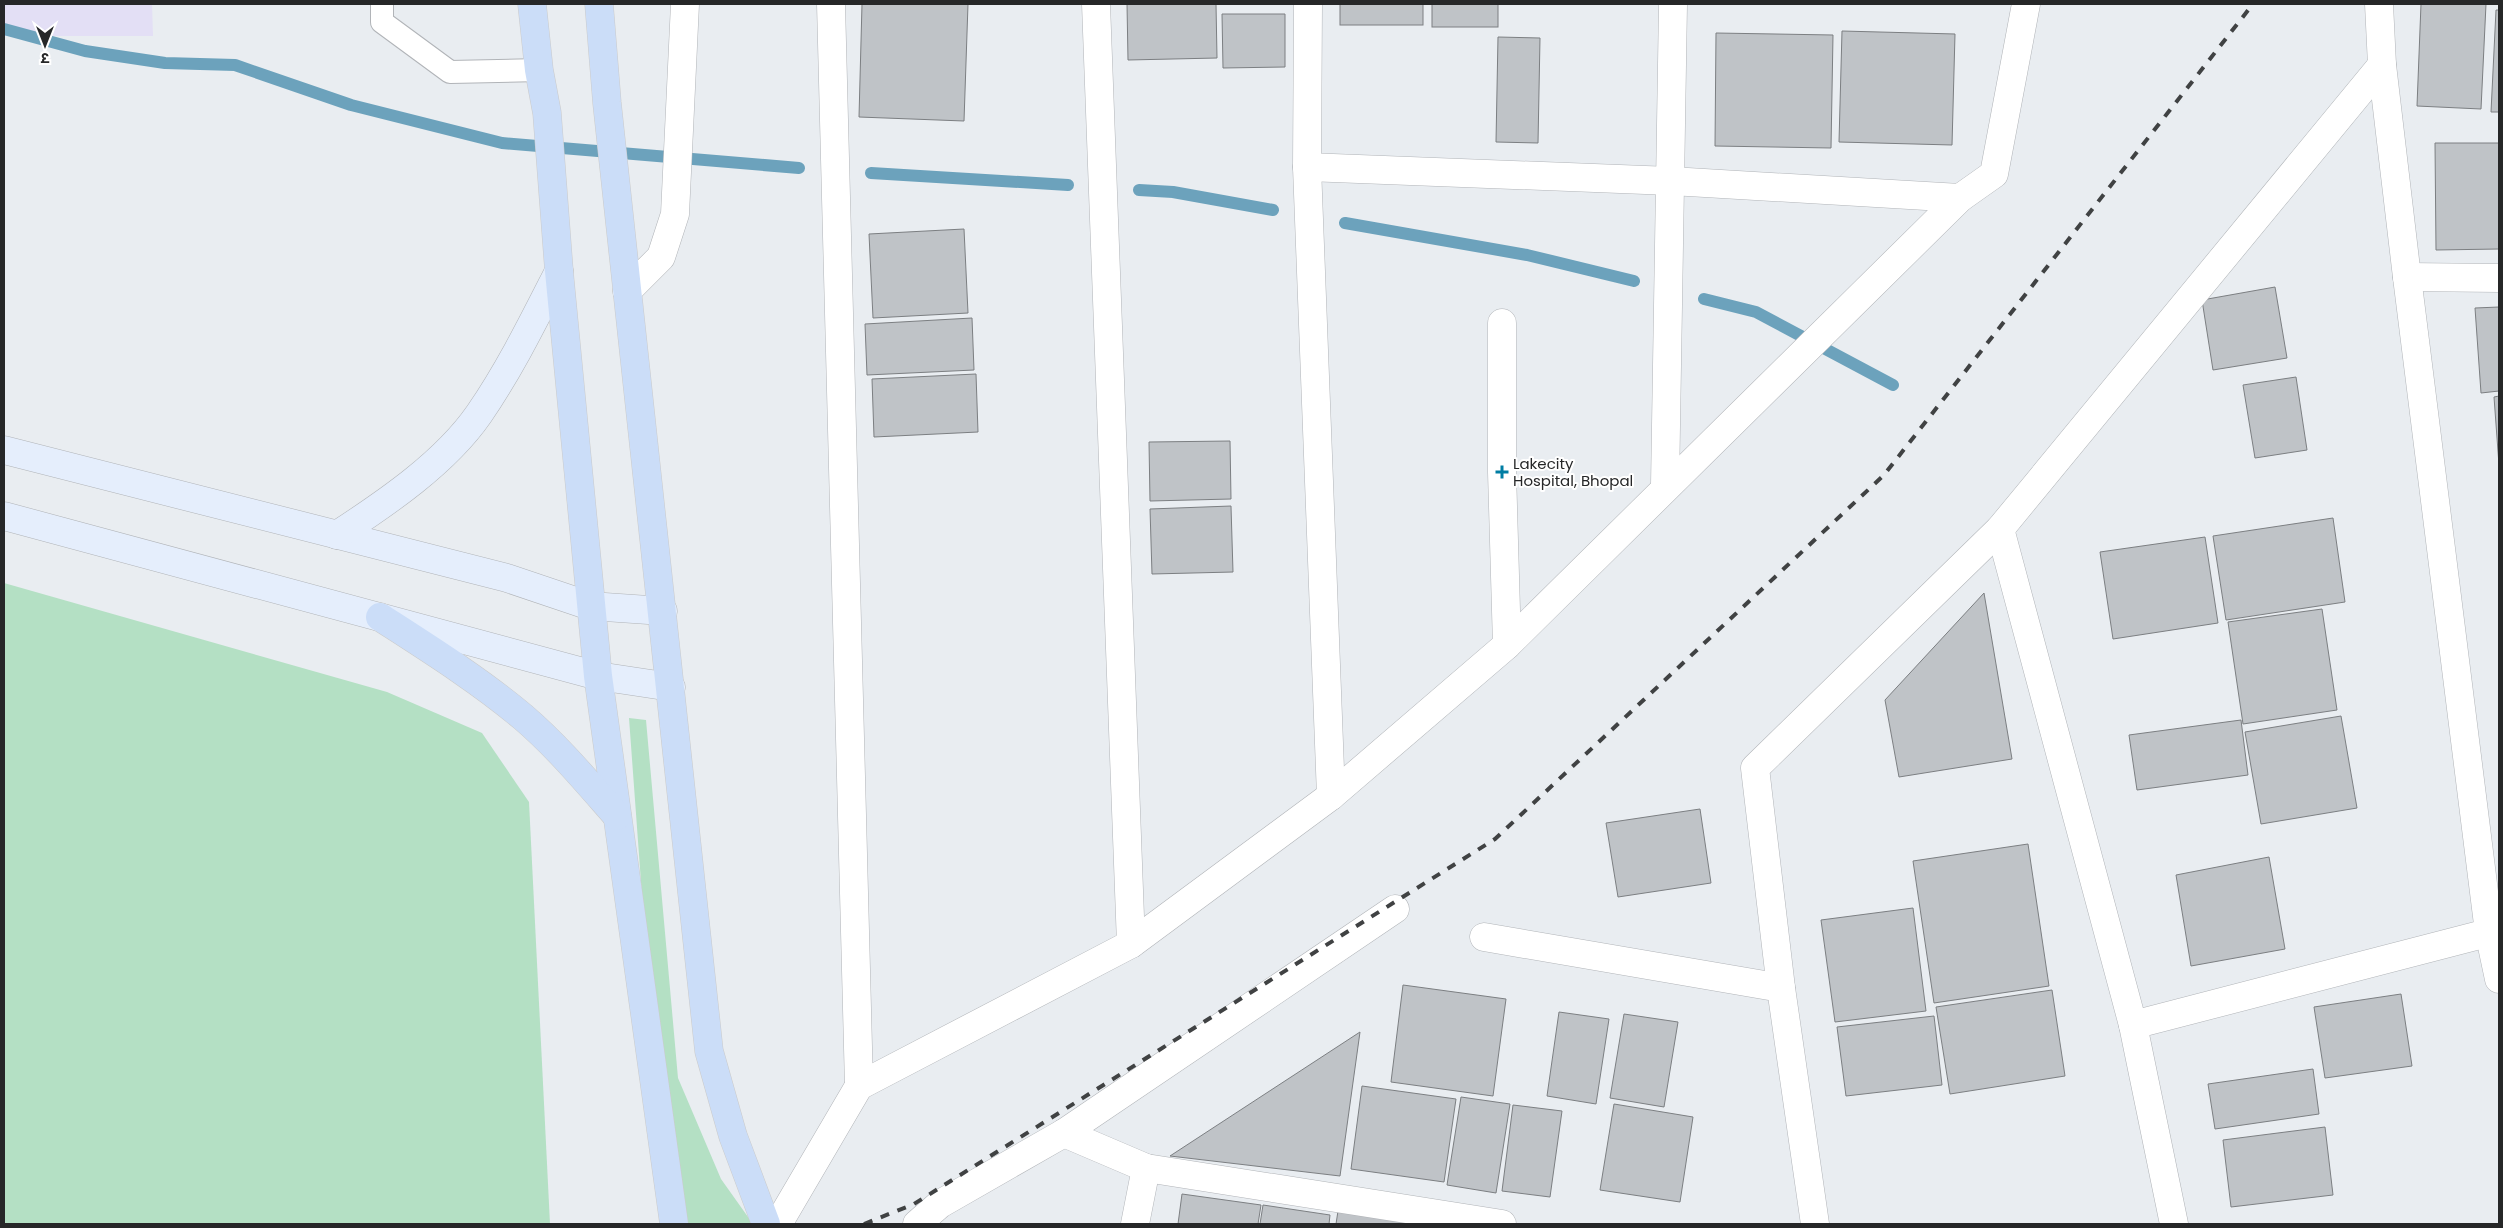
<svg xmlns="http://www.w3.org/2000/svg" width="2503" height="1228" font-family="Poppins,'Noto Sans Devanagari',sans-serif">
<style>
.commercial{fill:#e3dff5}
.green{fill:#b4e0c4}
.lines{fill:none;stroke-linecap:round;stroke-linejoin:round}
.stream{stroke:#6ca2bc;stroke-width:12}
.building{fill:#bfc3c7;stroke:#7c7f82}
.service-casing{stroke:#b1b4b8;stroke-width:24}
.minor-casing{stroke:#b1b4b8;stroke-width:29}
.secondary-casing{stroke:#b1b4b8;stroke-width:29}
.primary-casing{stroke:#cbcbcb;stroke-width:29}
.service{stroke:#fff;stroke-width:22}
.minor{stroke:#fff;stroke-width:28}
.secondary{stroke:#e5eefc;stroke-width:28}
.primary{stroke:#cbddf8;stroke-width:28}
.rail{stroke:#404243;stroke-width:4;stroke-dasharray:9 9;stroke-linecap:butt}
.poi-dot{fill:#007da3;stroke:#fff;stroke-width:2}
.labels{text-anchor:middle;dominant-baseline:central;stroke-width:4;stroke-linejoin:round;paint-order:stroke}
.poi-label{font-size:15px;fill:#262728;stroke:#fff;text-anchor:start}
</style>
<rect width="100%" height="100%" fill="#e9edf1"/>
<!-- commercial -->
<path class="commercial" d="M4,4H152L153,36H4Z"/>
<!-- green -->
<g class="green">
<path d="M4,583L387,692L482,733L529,802L550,1224H4Z"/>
<path d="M629,718L646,720L678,1078L721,1179L753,1224H666Z"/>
</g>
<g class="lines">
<!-- stream -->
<g class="stream">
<path d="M4,29L85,51L165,63L235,65L351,105L502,143L799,168"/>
<path d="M871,173L1068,185"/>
<path d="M1139,190L1173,192L1273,210"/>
<path d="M1345,223L1527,255L1634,281"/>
<path d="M1704,299L1756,312L1893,385"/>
</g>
</g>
<!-- building -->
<g class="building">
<path d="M862,4H968L964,121L859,117Z"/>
<path d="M1127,4H1216L1217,58L1128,60Z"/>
<rect x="1340" y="4" width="83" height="21"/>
<rect x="1432" y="4" width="66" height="23"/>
<path d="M2421,4H2486L2481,109L2417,106Z"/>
<path d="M2496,10H2499V112H2491Z"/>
<path d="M1222,14H1285V67L1223,68Z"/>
<path d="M1842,31L1955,34L1952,145L1839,142Z"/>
<path d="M1716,33L1833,35L1831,148L1715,146Z"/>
<path d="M1498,37L1540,38L1538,143L1496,142Z"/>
<path d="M2435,143H2499V249L2436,250Z"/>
<path d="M964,229L968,313L873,318L869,234Z"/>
<path d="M2275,287L2287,358L2213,370L2202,300Z"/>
<path d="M2499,307V391L2481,393L2475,308Z"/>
<path d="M972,318L974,370L867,375L865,324Z"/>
<path d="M976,374L978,432L874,437L872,379Z"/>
<path d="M2296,377L2307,450L2255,458L2243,385Z"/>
<path d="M2499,396V465L2494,397Z"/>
<path d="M1230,441L1231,499L1150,501L1149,442Z"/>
<path d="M1231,506L1233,572L1152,574L1150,509Z"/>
<path d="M2333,518L2345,602L2226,620L2213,536Z"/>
<path d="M2205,537L2218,623L2113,639L2100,552Z"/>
<path d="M1984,593L2012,759L1899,777L1885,700Z"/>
<path d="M2322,609L2337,710L2243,724L2228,622Z"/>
<path d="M2341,716L2357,808L2261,824L2245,732Z"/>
<path d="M2241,720L2248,775L2137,790L2129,735Z"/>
<path d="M1700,809L1711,883L1618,897L1606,823Z"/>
<path d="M2028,844L2049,986L1934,1003L1913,861Z"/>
<path d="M2269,857L2285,949L2191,966L2176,875Z"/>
<path d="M1913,908L1926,1011L1835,1022L1821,920Z"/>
<path d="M1403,985L1506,999L1493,1096L1391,1082Z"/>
<path d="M2052,990L2065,1076L1950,1094L1936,1007Z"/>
<path d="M2401,994L2412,1066L2325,1078L2314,1007Z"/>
<path d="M1559,1012L1609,1019L1596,1104L1547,1096Z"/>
<path d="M1624,1014L1678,1022L1664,1107L1610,1098Z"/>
<path d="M1934,1016L1942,1085L1846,1096L1837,1027Z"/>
<path d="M1360,1032L1340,1176L1170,1156Z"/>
<path d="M2313,1069L2319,1114L2215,1129L2208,1084Z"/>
<path d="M1362,1086L1456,1099L1444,1182L1351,1169Z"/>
<path d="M1461,1097L1510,1104L1496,1193L1447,1185Z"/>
<path d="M1614,1104L1693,1117L1680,1202L1600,1190Z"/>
<path d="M1513,1105L1562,1111L1550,1197L1502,1191Z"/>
<path d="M2325,1127L2333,1195L2231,1207L2223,1140Z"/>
<path d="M1182,1194L1261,1205L1258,1224H1178Z"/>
<path d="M1263,1205L1330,1215L1329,1224H1260Z"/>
<path d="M1338,1211L1412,1223V1224H1336Z"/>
</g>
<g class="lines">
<!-- service casing -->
<g class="service-casing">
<path id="service" d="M382,4V22L450,72L539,70"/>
</g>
<!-- minor casing -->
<g class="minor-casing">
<g id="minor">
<path d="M831,4L859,1086"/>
<path d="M1096,4L1131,944"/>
<path d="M1308,4L1307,167L1331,796"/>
<path d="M2379,4L2382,65L2407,277L2489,932L2499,979"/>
<path d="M1307,167L1671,181L1960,198"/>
<path d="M2407,277L2499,278"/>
<path d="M627,291L661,257L675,214L685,4"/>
<path d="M1502,323V472L1507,645"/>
<path d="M1665,486L1673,4"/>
<path d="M2000,529L2133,1025L2174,1224"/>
<path d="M1484,937L1781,988"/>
<path d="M2133,1025L2499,930"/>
<path d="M1064,1133L1146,1168L1502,1224"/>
<path d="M778,1224L859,1086L1131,944L1331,796L1507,645L1960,198L1994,174L2026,4"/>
<path d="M917,1224L940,1204L1064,1133L1395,909"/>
<path d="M1135,1224L1146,1168"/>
<path d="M1815,1224L1781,988L1755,768L2000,529L2382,65"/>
</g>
</g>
<!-- secondary casing -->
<g class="secondary-casing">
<g id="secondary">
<path d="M4,450L507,578L590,606L663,611"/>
<path d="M4,516L598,676L671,687"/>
<path d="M337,535C386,503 445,463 479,414C510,369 534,320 559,271"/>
</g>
</g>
<!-- primary casing -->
<g class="primary-casing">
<g id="primary">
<path d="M532,4L539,70L547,113L559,271L598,676L674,1224"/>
<path d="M599,4L607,103L709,1051L733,1136L766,1224"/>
<path d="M380,617C428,648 479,680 523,717C558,747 587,782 617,816"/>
</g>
</g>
<!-- service -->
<use href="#service" class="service"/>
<!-- minor -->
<use href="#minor" class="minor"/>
<!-- secondary -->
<use href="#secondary" class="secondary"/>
<!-- primary -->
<use href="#primary" class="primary"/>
<!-- rail -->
<path class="rail" d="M864,1224L914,1204L1495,839L1884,475L2253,4"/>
</g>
<!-- markers -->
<path class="poi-dot" d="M1499.5 464.5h5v5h5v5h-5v5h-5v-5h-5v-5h5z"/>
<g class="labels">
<!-- poi labels -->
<g class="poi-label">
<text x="1513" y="463">Lakecity<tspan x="1513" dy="17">Hospital, Bhopal</tspan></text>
</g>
</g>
<!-- border -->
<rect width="2503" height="1228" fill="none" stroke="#262728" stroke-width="10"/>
<!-- north arrow -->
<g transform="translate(45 45) rotate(180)" stroke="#ffffff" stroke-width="4" paint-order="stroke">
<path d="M0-4L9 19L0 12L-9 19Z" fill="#262728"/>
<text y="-8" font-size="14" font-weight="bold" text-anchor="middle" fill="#262728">उ</text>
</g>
</svg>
